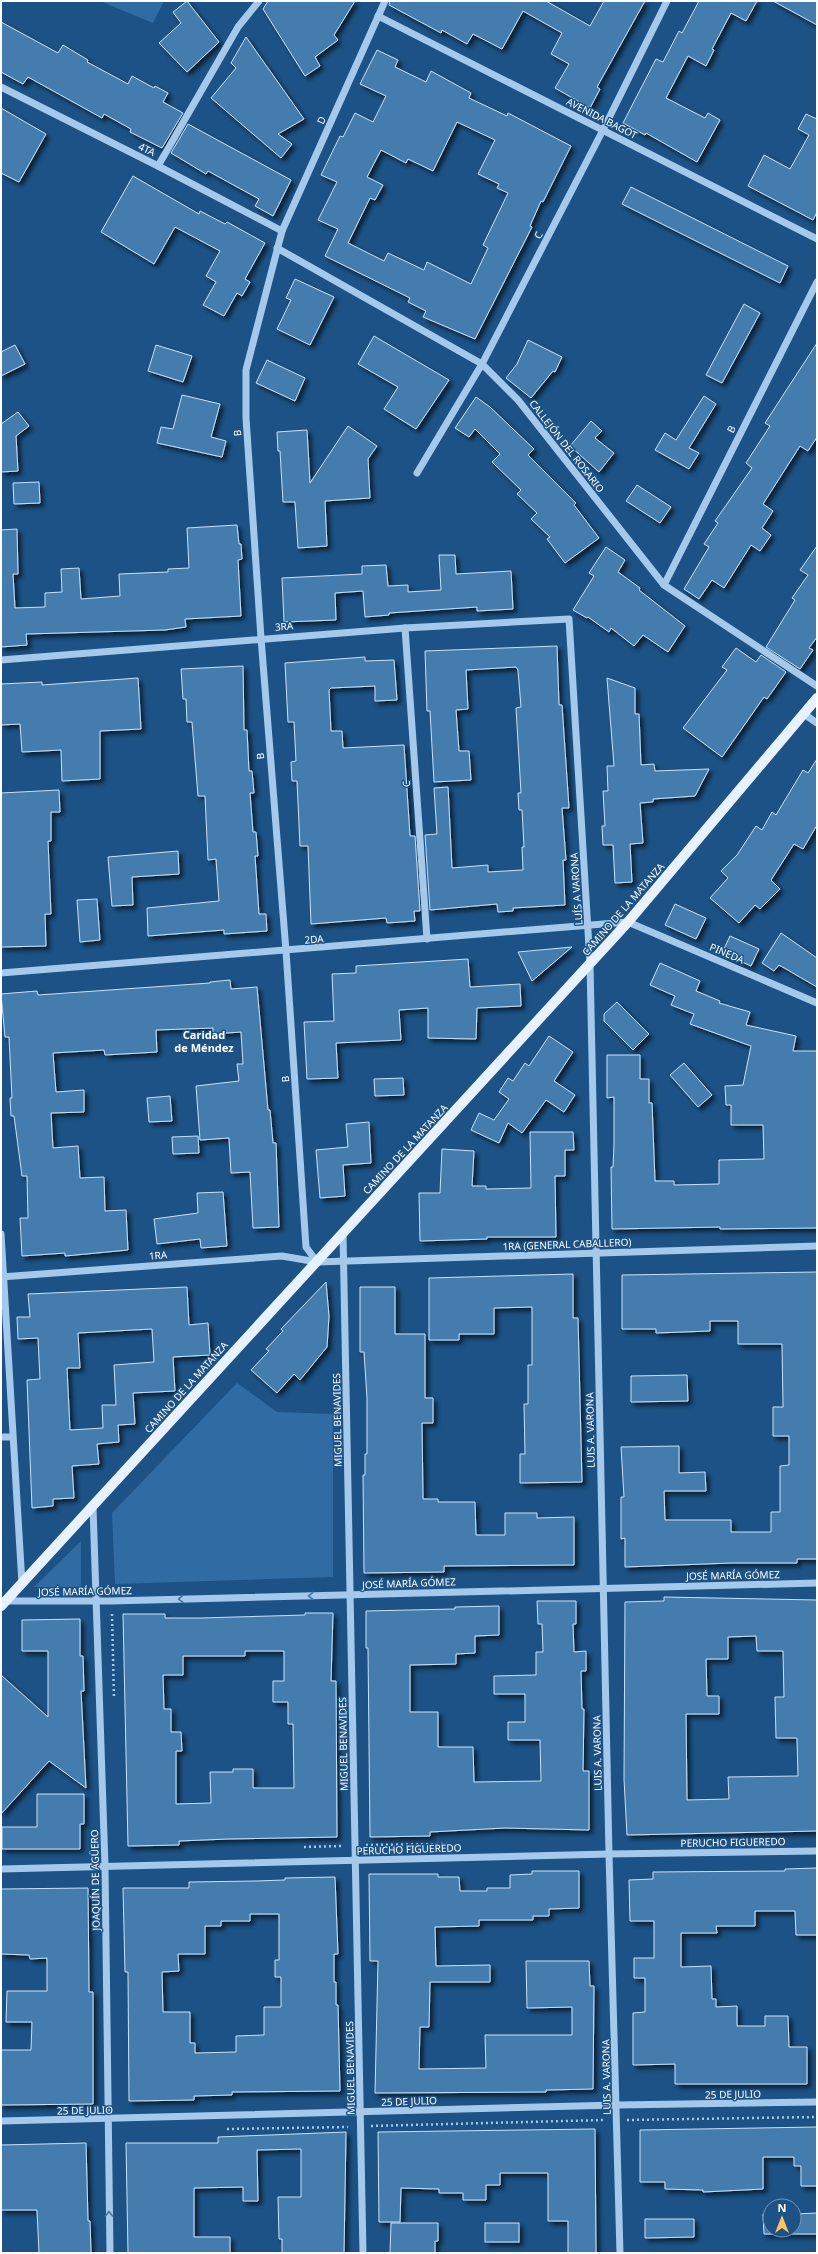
<svg xmlns="http://www.w3.org/2000/svg" width="818" height="2254" font-family="'Noto Sans',sans-serif">
<style>
.green{fill:#306ca3}
.building{fill:#447cae;stroke:#c8e1f8;fill-rule:evenodd;filter:url(#shadow)}
.lines{fill:none;stroke-linecap:round;stroke-linejoin:round}
.path{stroke:#a4c9eb;stroke-width:2.5;stroke-dasharray:2 3;stroke-linecap:butt}
.minor{stroke:#a4c9eb;stroke-width:7}
.major{stroke:#e8f2fe;stroke-width:10}
.oneway{stroke:#4576a4}
.labels{text-anchor:middle;dominant-baseline:central;stroke-width:3;stroke-linejoin:round;paint-order:stroke}
.street-label{font-size:10px;fill:#fff;stroke:#1c5285}
.neighbourhood-label{font-size:11px;font-weight:bold;fill:#fff;stroke:#1c5285}
</style>
<defs>
<filter id="shadow"><feDropShadow dx="3.5" dy="3.5" stdDeviation="2" flood-color="#0009"/></filter>
</defs>
<rect width="100%" height="100%" fill="#1c5285"/>
<!-- green -->
<g class="green">
<path d="M100,1H164L153,23Z"/>
<path d="M237,1383L277,1412L333,1414V1577L115,1584L112,1513Z"/>
<path d="M81,1541V1587H34Z"/>
</g>
<!-- building -->
<g class="building">
<path d="M187,1L219,42L187,72L159,43L181,23L173,12Z"/>
<path d="M268,1H355L334,35L338,40L315,57L320,66L305,76L263,9Z"/>
<path d="M390,1H546L590,26L604,1H645L597,87L600,89L590,108L555,88L569,64L551,54L562,33L523,11L502,49L473,34L467,44L442,30L441,33L389,5Z"/>
<path d="M699,1H757L746,21L731,13L712,49L714,50L706,66L688,56L666,98L705,118L708,113L720,120L697,162L646,133L645,135L623,123L656,59L663,62L679,31L682,33Z"/>
<path d="M773,1H817V25Z"/>
<path d="M1,22L58,53L63,45L88,60L87,62L128,84L132,76L154,88L155,86L168,93L163,102L183,113L162,148L130,132L131,129L104,114L102,118L28,77L23,84L1,72Z"/>
<path d="M246,37L304,119L278,134L292,144L281,158L211,98L236,68L231,63Z"/>
<path d="M377,50L398,60L395,67L426,82L431,71L471,93L469,98L507,116L508,113L571,146L543,202L541,201L530,226L532,227L475,339L423,317L426,311L408,302L410,298L325,256L338,229L318,220L337,182L321,175L340,136L343,137L355,113L373,122L386,96L360,84ZM457,122L495,140L478,174L499,184L497,188L508,193L483,245L488,248L471,284L427,262L424,270L388,253L384,261L348,243L370,198L375,200L383,185L367,177L381,150L406,163L408,159L433,171Z"/>
<path d="M1,108L46,134L19,182L1,173Z"/>
<path d="M806,114L817,119V212L813,220L748,186L764,155L790,169L809,135L798,129Z"/>
<path d="M188,124L291,180L273,216L255,206L259,199L208,171L206,174L171,153Z"/>
<path d="M133,176L199,214L200,211L225,224L227,222L265,243L245,279L250,282L242,296L237,293L224,316L203,305L216,282L206,276L220,251L175,227L154,264L101,232Z"/>
<path d="M631,187L788,266L780,283L622,204Z"/>
<path d="M295,279L334,297L310,345L277,329L291,300L286,298Z"/>
<path d="M744,304L760,313L722,383L706,375Z"/>
<path d="M374,336L449,380L416,429L384,409L398,387L358,364Z"/>
<path d="M528,340L562,357L555,372L553,371L531,398L506,378L517,364Z"/>
<path d="M817,343V437L808,451L800,446L763,504L773,511L762,528L771,535L760,551L751,545L724,588L712,580L699,599L684,589L709,547L704,544L718,523L715,521L752,468L746,463L770,426L765,423Z"/>
<path d="M15,345L25,364L1,376V352Z"/>
<path d="M156,345L192,356L183,382L148,371Z"/>
<path d="M267,360L305,378L295,401L256,383Z"/>
<path d="M182,395L220,404L211,437L226,441L222,457L157,443L161,427L173,429Z"/>
<path d="M704,396L716,404L689,448L699,453L689,469L655,450L665,433L676,440Z"/>
<path d="M476,397L490,407L534,449L528,455L576,503L574,505L599,538L565,563L547,539L550,537L531,519L537,513L517,494L521,490L492,462L500,454L475,429L469,437L455,428Z"/>
<path d="M18,412L29,426L16,436L18,471L1,472V424Z"/>
<path d="M591,421L602,431L595,438L614,453L599,472L570,446Z"/>
<path d="M348,426L377,446L368,459L370,498L325,501L327,546L298,548L295,502H283L280,451H278L277,432L307,430L310,483Z"/>
<path d="M39,482L40,503L14,504L13,483Z"/>
<path d="M637,485L671,507L660,523L626,501Z"/>
<path d="M237,525L239,544H241L242,559L238,560L241,616L185,619L186,627L165,630L26,634L27,645L1,647V530L17,529L18,574H13L15,608L45,607V593L62,592L61,569L79,568L81,599L120,596L119,574L168,572V569L189,568L187,528Z"/>
<path d="M817,546V637L809,648L813,650L800,669L766,647L795,600L792,598L808,575L800,570Z"/>
<path d="M606,547L625,560L618,572L640,588L639,590L685,626L668,652L643,635L634,646L611,628L609,632L588,617L587,618L573,610L594,576L589,573Z"/>
<path d="M439,555H455L456,574L511,571L513,609L477,611V607L389,613V615L365,617L363,591L335,593L336,620L284,622L282,578L362,574V566L386,565L388,586L408,585V592L441,590Z"/>
<path d="M557,646L559,705H562L569,808H562L566,860H563L565,905L513,908V911L498,912L497,904L430,910L425,835L437,834L434,788L448,787L452,868L488,865V872L523,870L522,847H524L522,810H519L518,793H521L516,708L521,707L518,670L516,667L466,670L468,709L456,710L459,751H469L471,780L434,782L430,711H427L425,651Z"/>
<path d="M736,648L756,662L761,655L786,672L767,699L764,697L722,757L683,728L727,670L722,667Z"/>
<path d="M365,657V661L394,660L397,700L375,701V686L331,688L329,690L331,731H342L343,748L404,745L410,836H415L420,911H414L415,921L387,923L386,918L311,924L308,846H300L297,781H292L291,762L296,761L294,722H288L285,663Z"/>
<path d="M243,666L244,730H247L249,771H252L254,793H250L253,832H256L258,856H255L259,914H266L267,931L224,934V930L148,936L147,908L219,901L216,859L208,860L205,796H198L192,722H187L186,699H183L181,669Z"/>
<path d="M138,678L141,729L100,731V779L62,781L61,750L22,752L20,724L1,725V684L42,682V685Z"/>
<path d="M607,678L635,688V714H639L641,765L654,764L655,771L709,769L695,796L653,799V802L640,803L643,843L630,844L632,882L615,883L613,845H603L602,826H605L603,791H608L607,766H614Z"/>
<path d="M817,759V825L803,849L794,844L771,880L780,889L760,909L755,905L739,923L710,898L728,878L721,871L737,855L756,826L762,830L772,812L776,815L803,770L808,773Z"/>
<path d="M59,790L60,812H51V841H48L51,914H45L46,946L1,947V793Z"/>
<path d="M178,851L179,874L132,877L133,905L112,906L108,857Z"/>
<path d="M97,899L100,940L80,942L77,900Z"/>
<path d="M675,904L706,918L696,939L665,925Z"/>
<path d="M781,933L817,958V987L779,965L774,971L762,963Z"/>
<path d="M730,936L759,949L751,966L722,953Z"/>
<path d="M572,947L532,981L518,952Z"/>
<path d="M468,959L470,987L520,984L521,1006L477,1008L476,1039L428,1038V1008L399,1010L401,1040L336,1043L338,1078L307,1079L304,1022L334,1021L332,974L356,973V966Z"/>
<path d="M660,963L700,981L696,991L720,1001L719,1003L750,1012L746,1025L796,1036L793,1051H817V1228L720,1229V1227L612,1229L611,1167H613L614,1144V1097L607,1098V1055H640V1079H649V1103H652L655,1181H674V1185L719,1184V1160L764,1159L763,1125H731V1105H726L725,1086L743,1085L751,1046L690,1024L694,1014L671,1005L675,996L650,985Z"/>
<path d="M230,980L231,989L257,987L268,1110H270L273,1143H276L279,1227L253,1228L250,1172L231,1173L229,1138L200,1140L196,1086L239,1081L237,1064H243L241,1032L213,1034V1028L156,1030L157,1052L105,1055L104,1050L53,1053L56,1092L84,1090V1112L51,1113L53,1148L78,1146L80,1178L104,1177L105,1211L126,1210L128,1250L65,1256V1253L22,1256L20,1218H28L27,1176H22L14,1116H11L10,1098H12L9,1037H5L1,994L37,991L38,995L210,983V982Z"/>
<path d="M617,1002L649,1034L633,1050L604,1021V1014Z"/>
<path d="M549,1036L573,1052L554,1081L575,1095L564,1112L546,1100L522,1133L508,1123L499,1143L471,1130L479,1113L494,1120L509,1099L499,1092L508,1078L513,1081L525,1063L529,1066Z"/>
<path d="M684,1063L712,1095L698,1107L670,1075Z"/>
<path d="M403,1078L404,1095L375,1096L374,1079Z"/>
<path d="M170,1096L172,1121L149,1122L147,1098Z"/>
<path d="M369,1122L371,1163L343,1165L345,1196L320,1198L316,1150L348,1147L346,1124Z"/>
<path d="M530,1132H573L574,1150H565V1176H555L556,1237H487V1239L420,1241L419,1193H440L442,1149L474,1151L472,1186H486V1189L531,1188Z"/>
<path d="M198,1136L199,1153L173,1154L172,1137Z"/>
<path d="M223,1192L227,1246L201,1248L200,1239L157,1244L154,1219L198,1213L197,1193Z"/>
<path d="M817,1272V1559H797V1563H731L625,1567V1538L621,1539V1497H624L621,1447L679,1446V1473L705,1472L706,1491H664L665,1520H731V1532H771V1512H780V1466L789,1465V1436H773V1407H783L782,1344H738V1321H710V1331L656,1333V1329H622V1275Z"/>
<path d="M573,1274V1318H578L582,1482L520,1483V1454H525L524,1404H528V1365H532V1307L494,1308V1334H459V1340H429V1278Z"/>
<path d="M326,1282L329,1316L327,1347L300,1380L294,1374L277,1393L251,1370L269,1351L266,1349L283,1331L281,1329Z"/>
<path d="M187,1287L189,1325L208,1323L210,1355L173,1357L175,1391L133,1393L135,1424L118,1425L119,1442L97,1444L99,1464L72,1466L74,1498L53,1499V1506L32,1508L27,1380L40,1379L38,1338L18,1339L17,1317H30L28,1294ZM152,1329L154,1362L114,1365L116,1405H102L103,1428L70,1430L67,1368H80L78,1333Z"/>
<path d="M360,1287H395V1334H425V1398H433V1423H422L423,1499H438V1502H475L476,1535H505V1513H537V1518L574,1517V1565L444,1566V1572L364,1573L363,1475H365V1454H367V1398L364,1352H360Z"/>
<path d="M687,1375L688,1401L631,1402V1376Z"/>
<path d="M664,1597L817,1600V1831L627,1835L624,1779L625,1602L664,1601ZM756,1636L757,1651H783L784,1697H775L776,1738H797L798,1776L728,1777L729,1799L687,1800L686,1714H719V1696H707L706,1659H728V1637Z"/>
<path d="M537,1601H576V1624H573L574,1652L586,1651V1671H581L582,1709H584L583,1771H589V1830L505,1828L430,1832V1836L370,1837L368,1648H366V1611L455,1609V1607L499,1606V1635L475,1636V1653L456,1654V1664L410,1665V1712H438V1747H473L474,1782L541,1781L540,1740H508V1722H525V1694H494V1676L536,1675V1652H543L542,1624H538Z"/>
<path d="M305,1613H333L331,1681H336L337,1837L228,1839L179,1841V1845L128,1846L123,1614H165V1618H201L305,1615ZM245,1651H284V1681H273V1702H288V1724H293L294,1788H253V1769H233V1772H210L211,1803L176,1804V1751H182L181,1732H171V1709H164L163,1675H183V1656H245Z"/>
<path d="M80,1619V1656H83L84,1691H81L86,1788L49,1761L1,1814V1675L48,1717V1651H22V1620Z"/>
<path d="M37,1794H84V1824H80V1849H2V1827H37Z"/>
<path d="M817,1868V1935H796L795,1911H755V1926H716L717,1933H681V1967L711,1966L712,1999H716V2007L737,2006V2026H765V2016H788L789,2047H807V2084H675V2064L633,2065V2013L645,2012V1978H634V1958H654V1921H630L629,1880L653,1879V1872L785,1871V1869Z"/>
<path d="M532,1871H579V1908L549,1909V1916H533V1920H479V1926L435,1927L436,1966L490,1965V1982H430L429,2027H420L419,2069L486,2068L485,2035H572V2007L527,2008L526,1961H589L590,1986H594L593,2089L546,2090V2092L375,2093L378,1961H370L369,1874H438V1877H459L460,1891H487V1888H510V1875L532,1874Z"/>
<path d="M335,1877L338,1954H334V1982H336V2005H338L340,2091L232,2092V2095L194,2096V2100L129,2101L128,1972H125L123,1888H189V1882L256,1881L285,1880V1878ZM250,1914H279V1960H275V1977H281V2007H264V2035L236,2036V2052L195,2053V2043H190V2012H163L162,1972L179,1971L178,1954H205V1926H221V1921H250Z"/>
<path d="M88,1888L89,1992H93V2104L1,2105V2050H31L32,2022H6L7,1991H47V1958L30,1959L29,1955L1,1954V1889Z"/>
<path d="M817,2127V2186H801V2166H794V2157H763V2189L703,2192V2190L665,2189V2182H640V2130Z"/>
<path d="M595,2129L596,2253H568V2221H548V2173H500V2185H486V2200H463V2193H439V2189L401,2188L400,2222H379L378,2132Z"/>
<path d="M346,2132L344,2253H282V2239H279L278,2197H301V2149L257,2150L258,2201H243V2187L194,2188V2237H230V2253H128L126,2143H218V2137Z"/>
<path d="M86,2143L88,2221H90L91,2253H39L37,2210H1V2145Z"/>
<path d="M817,2213V2234H764L763,2214H770V2230H794V2214Z"/>
<path d="M645,2219H694V2237L645,2238Z"/>
<path d="M391,2223H438V2241H435V2253H390Z"/>
<rect x="485" y="2223" width="34" height="19"/>
</g>
<g class="lines">
<!-- path -->
<g class="path">
<path d="M112,1614L114,1699"/>
<path d="M366,1845L447,1844"/>
<path d="M304,1847L343,1846"/>
<path d="M627,2120L817,2117"/>
<path d="M371,2126L604,2120"/>
<path d="M227,2129L348,2127"/>
</g>
<!-- minor -->
<g class="minor">
<path d="M378,16L817,239"/>
<path d="M1,87L158,166L282,231"/>
<path d="M158,166L238,27L259,1"/>
<path d="M277,248L482,364L518,400L664,585L817,686"/>
<path d="M417,473L482,364L603,130L667,1"/>
<path d="M664,585L817,282"/>
<path d="M405,628L427,939"/>
<path d="M1,660L405,628L569,619L590,964L609,1854L620,2253"/>
<path d="M804,714L817,723"/>
<path d="M1,973L628,922L817,1003"/>
<path d="M1,1234L22,1584"/>
<path d="M343,1234L363,2253"/>
<path d="M317,1262L306,1247L286,951L261,638L246,418V370L282,231L385,1"/>
<path d="M1,1277L282,1256L317,1262L817,1246"/>
<path d="M1,1437H12"/>
<path d="M93,1507L105,1866L110,2253"/>
<path d="M3,1601H111L817,1583"/>
<path d="M1,1869L609,1854L817,1851"/>
<path d="M1,2121L617,2105L817,2102"/>
</g>
<!-- major -->
<path class="major" d="M1,1606L628,922L817,698"/>
</g>
<!-- one-way arrows -->
<defs><path id="oneway-chevron" d="M-2-3.5L2.5 0L-2 3.5" fill="none" stroke-width="1.6" stroke-linecap="round" stroke-linejoin="round"/></defs>
<g class="oneway">
<use href="#oneway-chevron" transform="translate(311 1596) rotate(178)"/>
<use href="#oneway-chevron" transform="translate(181 1599) rotate(178)"/>
<use href="#oneway-chevron" transform="translate(109 2214) rotate(-91)"/>
</g>
<g class="labels">
<!-- street labels -->
<g class="street-label">
<text transform="translate(602 118) rotate(27)">AVENIDA BAGOT</text>
<text transform="translate(321 120) rotate(-66)">D</text>
<text transform="translate(147 149) rotate(26)">4TA</text>
<text transform="translate(538 235) rotate(-63)">C</text>
<text transform="translate(731 429) rotate(-63)">B</text>
<text transform="translate(237 433) rotate(-94)">B</text>
<text transform="translate(567 446) rotate(52)">CALLEJÓN DEL ROSARIO</text>
<text transform="translate(284 626) rotate(-4)">3RA</text>
<text transform="translate(260 756) rotate(-95)">B</text>
<text transform="translate(406 784) rotate(-94)">C</text>
<text transform="translate(576 889) rotate(-94)">LUÍS A VARONA</text>
<text transform="translate(623 909) rotate(-49)">CAMINO DE LA MATANZA</text>
<text transform="translate(314 939) rotate(-5)">2DA</text>
<text transform="translate(727 953) rotate(23)">PINEDA</text>
<text transform="translate(285 1079) rotate(-94)">B</text>
<text transform="translate(405 1149) rotate(-47)">CAMINO DE LA MATANZA</text>
<text transform="translate(567 1244) rotate(-2)">1RA (GENERAL CABALLERO)</text>
<text transform="translate(158 1255) rotate(-4)">1RA</text>
<text transform="translate(186 1387) rotate(-48)">CAMINO DE LA MATANZA</text>
<text transform="translate(337 1420) rotate(-91)">MIGUEL BENAVIDES</text>
<text transform="translate(590 1430) rotate(-91)">LUIS A. VARONA</text>
<text transform="translate(733 1575) rotate(-1)">JOSÉ MARÍA GÓMEZ</text>
<text transform="translate(409 1583) rotate(-2)">JOSÉ MARÍA GÓMEZ</text>
<text transform="translate(85 1591) rotate(-1)">JOSÉ MARÍA GÓMEZ</text>
<text transform="translate(343 1744) rotate(-91)">MIGUEL BENAVIDES</text>
<text transform="translate(597 1753) rotate(-91)">LUIS A. VARONA</text>
<text transform="translate(733 1842) rotate(-1)">PERUCHO FIGUEREDO</text>
<text transform="translate(409 1849) rotate(-2)">PERUCHO FIGUEREDO</text>
<text transform="translate(95 1880) rotate(-91)">JOAQUÍN DE AGÜERO</text>
<text transform="translate(350 2068) rotate(-91)">MIGUEL BENAVIDES</text>
<text transform="translate(606 2077) rotate(-91)">LUIS A. VARONA</text>
<text transform="translate(733 2094) rotate(-1)">25 DE JULIO</text>
<text transform="translate(409 2101) rotate(-2)">25 DE JULIO</text>
<text transform="translate(85 2110) rotate(-1)">25 DE JULIO</text>
</g>
<!-- neighbourhood labels -->
<g class="neighbourhood-label">
<text x="204" y="1034">Caridad<tspan x="204" dy="13">de Méndez</tspan></text>
</g>
</g>
<!-- border -->
<rect width="818" height="2254" fill="none" stroke="#ffffff" stroke-width="4"/>
<!-- north arrow -->
<g transform="translate(782 2218)"><circle r="19" fill="#1c5285" stroke="#7797b6"/>
<path d="M0-3L7 15L0 10L-7 15Z" fill="#fbc361"/>
<text y="-6" font-size="11" font-weight="bold" text-anchor="middle" fill="#ffffff">N</text>
</g>
</svg>
